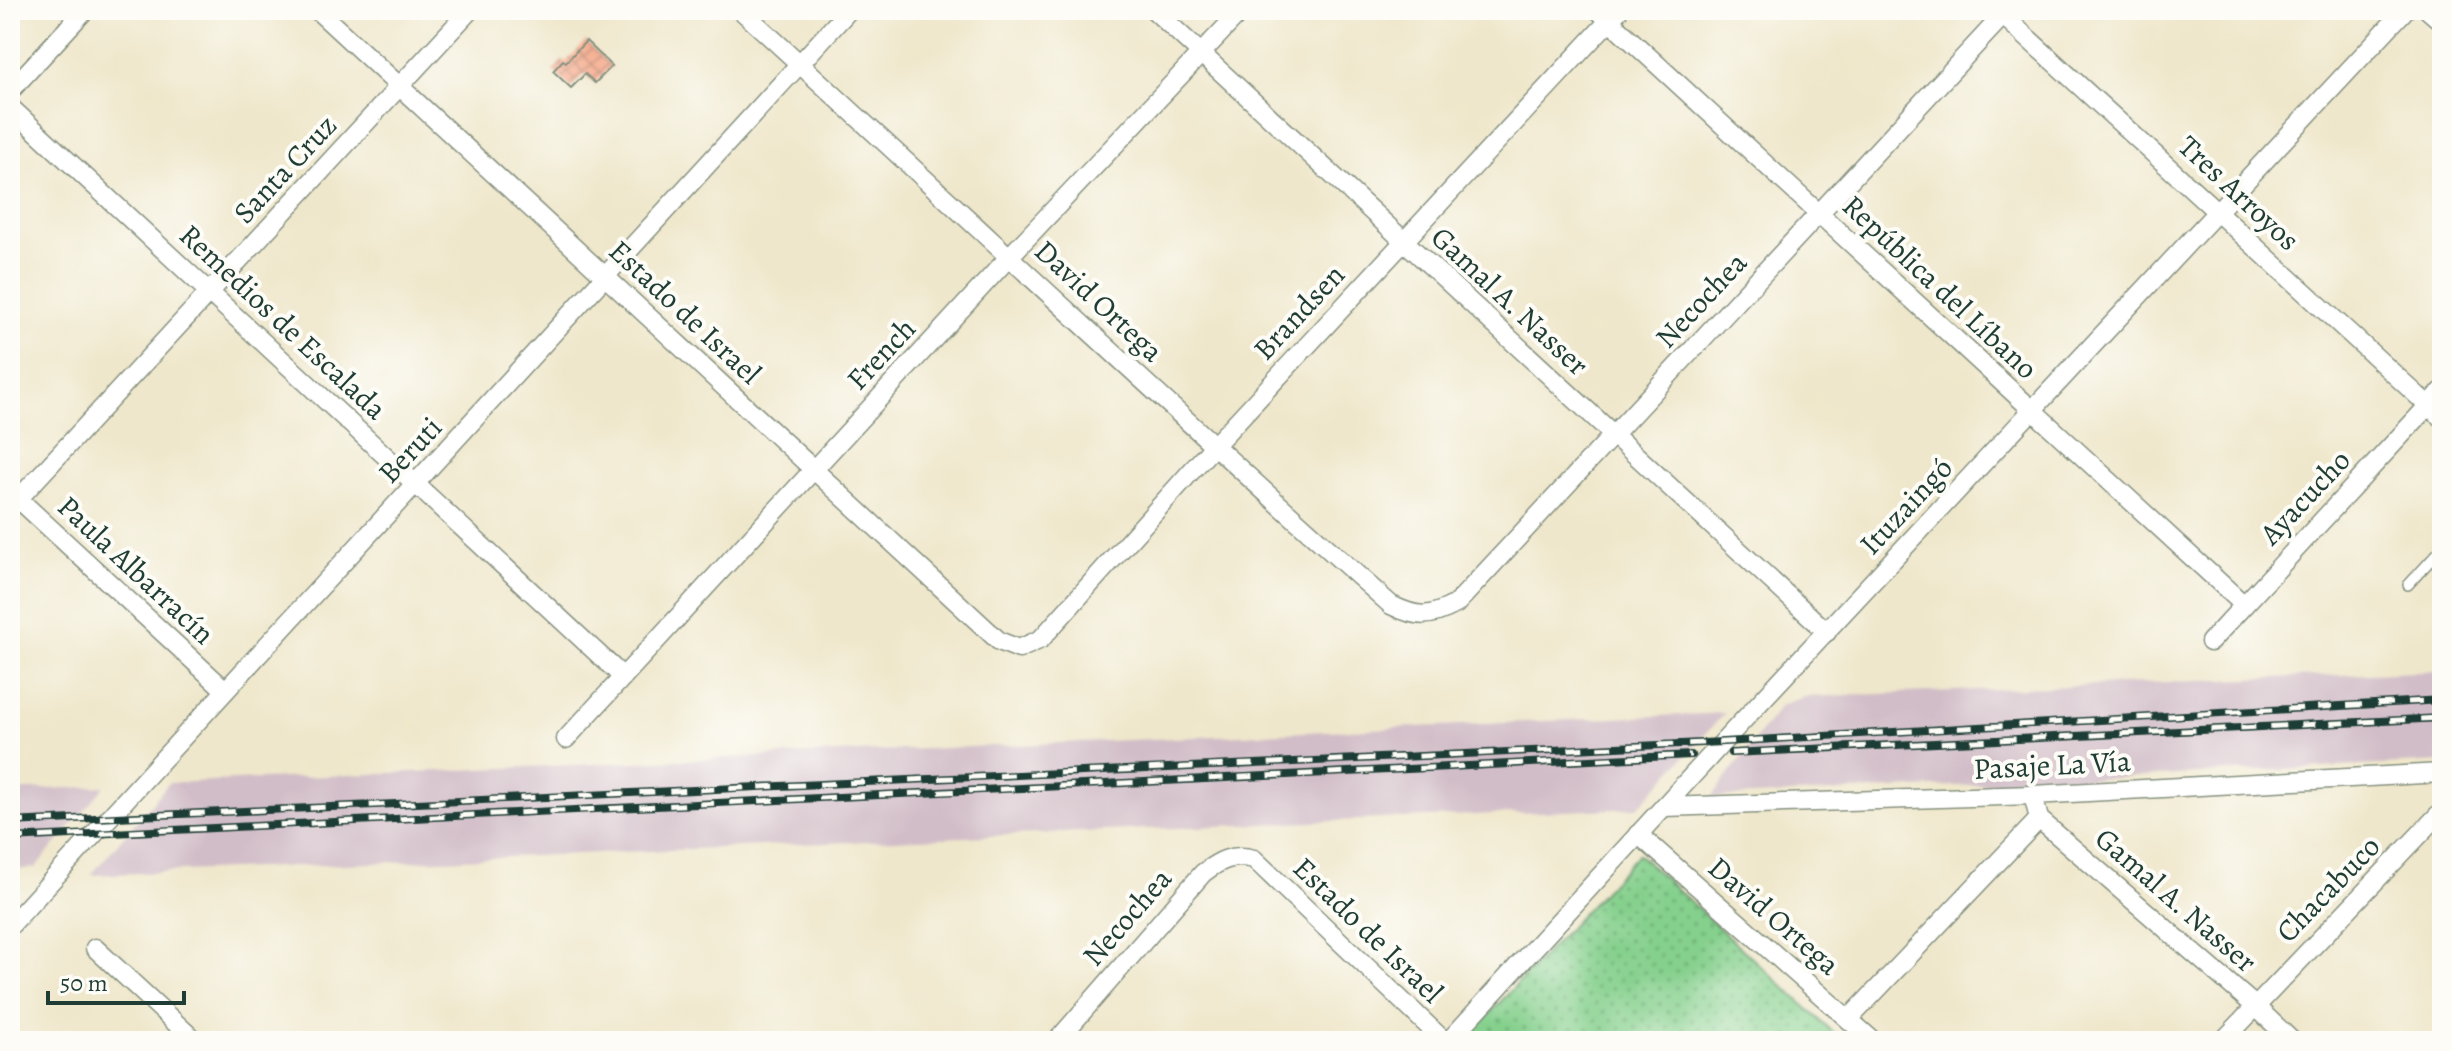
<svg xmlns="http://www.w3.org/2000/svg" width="2452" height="1051" font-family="Alegreya,serif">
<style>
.railway{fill:#d1bdc8}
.grass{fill:url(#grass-dots);stroke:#528660;stroke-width:2}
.building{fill:url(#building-cross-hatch)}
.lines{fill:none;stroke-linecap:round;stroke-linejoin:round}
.service-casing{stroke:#879280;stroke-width:12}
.minor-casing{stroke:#879280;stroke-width:21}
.service{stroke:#fff;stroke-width:9}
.minor{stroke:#fff;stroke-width:18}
.rail-casing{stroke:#1f3d34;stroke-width:8}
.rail{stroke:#fdfcf7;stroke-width:5;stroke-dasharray:15;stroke-linecap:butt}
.labels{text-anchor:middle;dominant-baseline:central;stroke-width:8;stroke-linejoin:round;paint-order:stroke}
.street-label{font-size:30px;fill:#1f3d34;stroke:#fdfcf7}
</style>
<defs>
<pattern id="grass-dots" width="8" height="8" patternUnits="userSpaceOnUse" patternTransform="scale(2)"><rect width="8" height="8" fill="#85d08d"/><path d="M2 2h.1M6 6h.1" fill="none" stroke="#6caa74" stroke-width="1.8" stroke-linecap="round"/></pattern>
<pattern id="building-cross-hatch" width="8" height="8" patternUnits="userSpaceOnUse" patternTransform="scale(2)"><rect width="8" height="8" fill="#f5a686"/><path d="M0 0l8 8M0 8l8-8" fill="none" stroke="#c6886e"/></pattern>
</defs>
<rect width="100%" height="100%" fill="#fdfcf7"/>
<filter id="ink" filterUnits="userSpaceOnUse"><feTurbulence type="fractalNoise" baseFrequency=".0125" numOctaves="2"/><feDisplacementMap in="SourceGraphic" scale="16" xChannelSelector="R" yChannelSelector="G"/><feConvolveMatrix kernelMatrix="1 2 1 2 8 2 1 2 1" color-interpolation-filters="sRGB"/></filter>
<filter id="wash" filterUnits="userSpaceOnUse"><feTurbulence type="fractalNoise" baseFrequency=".006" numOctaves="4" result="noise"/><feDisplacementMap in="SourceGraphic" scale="32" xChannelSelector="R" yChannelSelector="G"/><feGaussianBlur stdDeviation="1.8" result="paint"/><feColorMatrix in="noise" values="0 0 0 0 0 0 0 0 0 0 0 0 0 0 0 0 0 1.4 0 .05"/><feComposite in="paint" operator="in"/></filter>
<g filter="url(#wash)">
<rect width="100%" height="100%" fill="#efe7cb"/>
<!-- railway -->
<g class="railway">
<path d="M2442,671V762L1711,798L1781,705L1804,697Z"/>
<path d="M1725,713L1637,808L91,875L169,783Z"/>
<path d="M105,786L35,868L10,870V791Z"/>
</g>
<!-- grass -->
<path class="grass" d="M1638,854L1843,1041H1464Z"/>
<g id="blocks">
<!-- building -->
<path class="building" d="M586,41L612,66L595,83L585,74L571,88L553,71L563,60L566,62Z"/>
</g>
</g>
<g filter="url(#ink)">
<use href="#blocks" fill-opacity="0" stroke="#879280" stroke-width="2"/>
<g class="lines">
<!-- service casing -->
<g class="service-casing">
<path id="service" d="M2408,585L2442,548"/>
</g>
<!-- minor casing -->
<g class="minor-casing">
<g id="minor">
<path d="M317,10L999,641L1019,649L1041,639L1213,447L1619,10"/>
<path d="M741,10C958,208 1171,410 1391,605C1417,618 1430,618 1456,604L2008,10"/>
<path d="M1154,10L1827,632"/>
<path d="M1598,10L2244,605"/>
<path d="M1997,10L2442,418"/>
<path d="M2428,10L2442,22"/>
<path d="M10,91L85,10"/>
<path d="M10,107L623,677"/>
<path d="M12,493L225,690"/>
<path d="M10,508L470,10"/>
<path d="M2210,642L2442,391"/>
<path d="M566,739L1010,256L1242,10"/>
<path d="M2033,795L2039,819L2255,1006L2292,1041"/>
<path d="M1664,807L2033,795L2442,773"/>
<path d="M1638,834L1873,1041"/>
<path d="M10,926L849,10"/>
<path d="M95,948L195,1041"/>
<path d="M1849,1019L2039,819"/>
<path d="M1057,1041L1203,873C1219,861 1233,853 1254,859L1444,1041"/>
<path d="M1449,1041L1723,742L2405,10"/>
<path d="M2223,1041L2442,811"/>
</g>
</g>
<!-- service -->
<use href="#service" class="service"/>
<!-- minor -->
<use href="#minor" class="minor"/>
<!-- rail casing -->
<g class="rail-casing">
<g id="rail">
<path d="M1731,753L2442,718"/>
<path d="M10,822L1723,742L2442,700"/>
<path d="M10,838L1691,755"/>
</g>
</g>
<!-- rail -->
<use href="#rail" class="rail"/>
</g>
</g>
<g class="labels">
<!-- street labels -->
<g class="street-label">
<text transform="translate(285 169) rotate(-47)">Santa Cruz</text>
<text transform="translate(2239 193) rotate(43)">Tres Arroyos</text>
<text transform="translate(1940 287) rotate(43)">República del Líbano</text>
<text transform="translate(1701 300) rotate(-47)">Necochea</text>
<text transform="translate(1099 301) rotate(43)">David Ortega</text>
<text transform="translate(1510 301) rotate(43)">Gamal A. Nasser</text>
<text transform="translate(685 312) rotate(43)">Estado de Israel</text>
<text transform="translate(1299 312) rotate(-47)">Brandsen</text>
<text transform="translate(283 322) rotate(43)">Remedios de Escalada</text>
<text transform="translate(881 354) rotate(-47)">French</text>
<text transform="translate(410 450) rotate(-47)">Beruti</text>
<text transform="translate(2305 497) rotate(-47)">Ayacucho</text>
<text transform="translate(1906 506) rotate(-47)">Ituzaingó</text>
<text transform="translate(136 570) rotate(43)">Paula Albarracín</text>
<text transform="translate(2052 765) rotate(-3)">Pasaje La Vía</text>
<text transform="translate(2328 889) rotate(-46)">Chacabuco</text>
<text transform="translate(2176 900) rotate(41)">Gamal A. Nasser</text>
<text transform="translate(1774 916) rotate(41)">David Ortega</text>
<text transform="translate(1127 917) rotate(-49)">Necochea</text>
<text transform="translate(1368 930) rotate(44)">Estado de Israel</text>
</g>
</g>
<!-- margin -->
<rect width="2452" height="1051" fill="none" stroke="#fdfcf7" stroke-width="40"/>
<!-- scale -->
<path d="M48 991v12h136v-12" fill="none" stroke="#1f3d34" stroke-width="4"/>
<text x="60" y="991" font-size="24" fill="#1f3d34" stroke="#fdfcf7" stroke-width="6" paint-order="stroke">50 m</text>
</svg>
